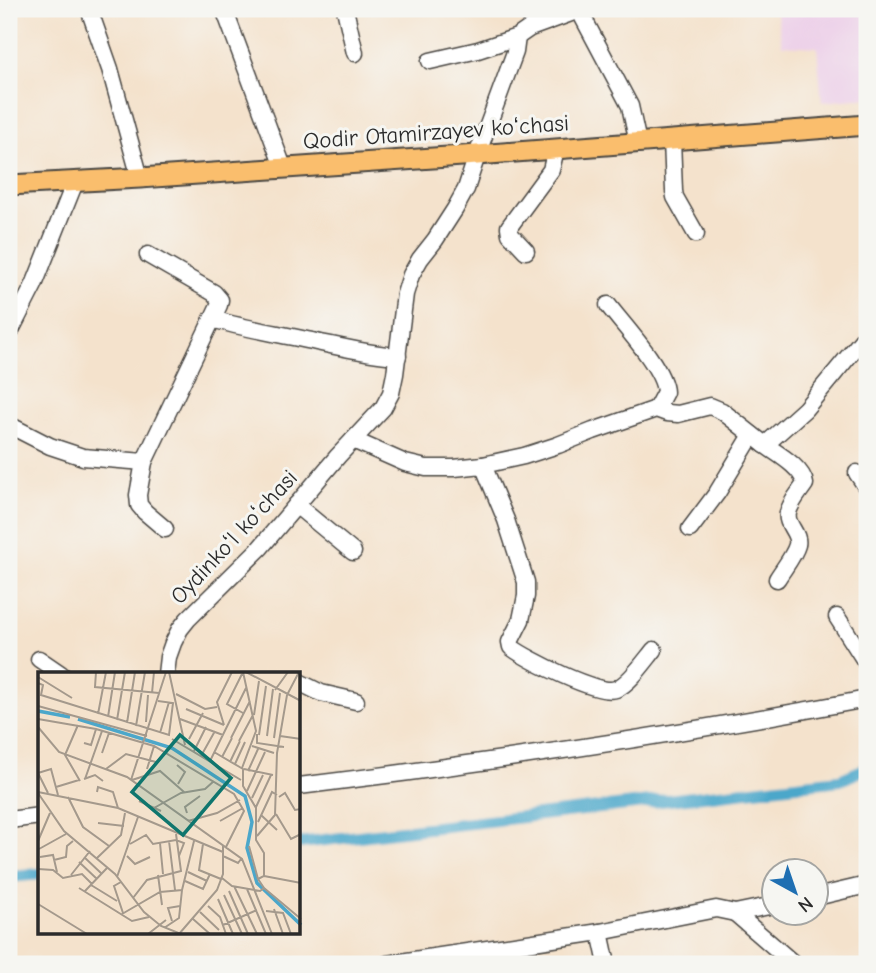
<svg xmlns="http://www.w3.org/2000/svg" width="876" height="973" font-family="'Comic Neue',sans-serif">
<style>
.built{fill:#edd1e9}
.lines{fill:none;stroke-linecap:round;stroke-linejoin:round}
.canal{stroke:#4ca7ca;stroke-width:12}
.minor-casing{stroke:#494643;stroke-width:19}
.major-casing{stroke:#494643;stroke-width:23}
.minor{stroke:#fff;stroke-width:16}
.major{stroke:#fabe6d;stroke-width:19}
.labels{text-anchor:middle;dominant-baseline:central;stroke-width:6;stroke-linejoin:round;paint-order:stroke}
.street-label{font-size:23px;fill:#2b2b2b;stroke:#f6f6f2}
.inset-river{fill:none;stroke:#4ca7ca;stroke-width:3.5}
.inset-road{fill:none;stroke:#a4998c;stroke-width:2}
.view{fill:#0f766e;fill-opacity:0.15;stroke:#0f766e;stroke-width:3.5}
.inset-edge{fill:none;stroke:#2b2b2b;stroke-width:3.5}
</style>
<rect width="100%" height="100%" fill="#f6f6f2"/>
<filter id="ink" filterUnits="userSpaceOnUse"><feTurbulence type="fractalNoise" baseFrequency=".0143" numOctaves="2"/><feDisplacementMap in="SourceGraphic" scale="14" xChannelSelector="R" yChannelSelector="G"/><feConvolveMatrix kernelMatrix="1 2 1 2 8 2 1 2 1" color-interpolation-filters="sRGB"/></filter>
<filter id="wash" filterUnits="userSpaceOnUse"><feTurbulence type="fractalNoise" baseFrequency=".00686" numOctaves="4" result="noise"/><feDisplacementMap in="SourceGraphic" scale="28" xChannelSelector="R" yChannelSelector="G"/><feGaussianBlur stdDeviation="1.57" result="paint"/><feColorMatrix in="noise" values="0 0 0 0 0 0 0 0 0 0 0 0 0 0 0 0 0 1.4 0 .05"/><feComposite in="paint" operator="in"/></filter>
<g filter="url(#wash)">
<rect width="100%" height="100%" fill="#f4e2cc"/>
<!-- built -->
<path class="built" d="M776,9H867V98L822,102L817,47L782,45Z"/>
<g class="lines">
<!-- canal -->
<g class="canal">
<path d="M299,843L840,780L867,768"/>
<path d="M9,877L40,874"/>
</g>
</g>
</g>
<g filter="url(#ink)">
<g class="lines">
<!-- minor casing -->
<g class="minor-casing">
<g id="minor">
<path d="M89,9L110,69L140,178"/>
<path d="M224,9L283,167"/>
<path d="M345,9L355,53"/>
<path d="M579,10L630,106L638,143"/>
<path d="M430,61L478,50L517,37L530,28L582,9"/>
<path d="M672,140L674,191L675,197L696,234"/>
<path d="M526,251L510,234L509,227L551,170L556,149"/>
<path d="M148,255L214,293L220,300L219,305L144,462L138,495L139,505L145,512L165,529"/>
<path d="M608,305C623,325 664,368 665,392L656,409"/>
<path d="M212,319C243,328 275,333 307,340C337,346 367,354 398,356"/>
<path d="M9,334L34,285L75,182"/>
<path d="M9,425L50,446L83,457L144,462"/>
<path d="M353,440L405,463L426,468H454L483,465L524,456L558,445L593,431L656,409L667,413L678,414L710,406L722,411L765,445L805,409L867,334"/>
<path d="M765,445C778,454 803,468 805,484C799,493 790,503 788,513C785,525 800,533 797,545C794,556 783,569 777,579"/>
<path d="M483,465L506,520L526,582V596L521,620L510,642L511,647C527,659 599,696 616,689C629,684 645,661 654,650"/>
<path d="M857,473L867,488"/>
<path d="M296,505L353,552"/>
<path d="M690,529L717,493L752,435"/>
<path d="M837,617L867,664"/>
<path d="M39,659L61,674"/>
<path d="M166,674L168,657L173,643L180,629L188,619L260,548L338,456L383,408L391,393L395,374L405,294L411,275L420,259L435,240L455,209L466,189L477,155L515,52L517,37"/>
<path d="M299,682L321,693L356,701"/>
<path d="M299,786C489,763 679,734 867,699"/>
<path d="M9,820L40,816"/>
<path d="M816,897L867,885"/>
<path d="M735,913L794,964"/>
<path d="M600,932L607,964"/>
<path d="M387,964L600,932L716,909L735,913L774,905"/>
</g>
</g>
<!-- major casing -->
<g class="major-casing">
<path id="major" d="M9,185L140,178L477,155L867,125"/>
</g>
<!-- minor -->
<use href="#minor" class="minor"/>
<!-- major -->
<use href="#major" class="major"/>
</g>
</g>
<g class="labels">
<!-- street labels -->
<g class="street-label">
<text transform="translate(436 132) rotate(-4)">Qodir Otamirzayev koʻchasi</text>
<text transform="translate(234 537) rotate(-47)">Oydinkoʻl koʻchasi</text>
</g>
</g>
<!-- overview -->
<g transform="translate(38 672)">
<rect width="262" height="262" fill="#f4e2cc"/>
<path class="inset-river" d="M0,39L32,45M40,47L134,76L207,124L214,150L209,176L219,211L263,253"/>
<path class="inset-road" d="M58,0L57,15L121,21M131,0L147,73M208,0L263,29M204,2L189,32L205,41M0,5L34,26M0,11L5,13L3,23L131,63L135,31L120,29M237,18L250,0M114,21L116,0M138,22L167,37L179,35M0,34L109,64M148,37L186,53M60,42L68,0M216,43L221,9M70,45L77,0M0,47L58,57L116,74L196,122L206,139L188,175M142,47L185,63M79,48L87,0M108,50L110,23M89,51L97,0M40,53L27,83L42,109M186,53L179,30L194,0M98,54L107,0M0,55L21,80L89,105L204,187L234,262M122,61L131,30M219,62V71L246,75M221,63L228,14M229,64L235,17M242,64L263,67M193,66L212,29M236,66L242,21M134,67L203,108M151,67L165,41M201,69L215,43M46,71L53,73L58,57M214,74L236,81M156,79L168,55M176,80L205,97V114L218,136V168L226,181V204L220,207L226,216L222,219L194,214L184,206M64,81L71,61M163,84L177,59M184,85L194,66M172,89L208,16M192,90L202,69M197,92L207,70M139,93L147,100L140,112M204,96L218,59L205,0M68,97L88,82L118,90M109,97L116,74M206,97L235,103M210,99L220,77M0,101L13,97L20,123M0,101L10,121M46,107L57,103L65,109M47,107L64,59M93,108L128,0M94,108L122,99L146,120M18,115L41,108M209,119L227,80M0,120L80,136L185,180M59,120L60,115L75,120L80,136M0,121L26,159L77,202L106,240L123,254L143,262M30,125L45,155L71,174M241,125L247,121L257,138L263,137M214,126L225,103M101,129L123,139M218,135L233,103M116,136L143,121L167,117L176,109M149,141L147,135L162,124M238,142L253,167L263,162M223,143L239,158M150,149L179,141L202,128M182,149L205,136M220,150L234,120L239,123M60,151L86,154M219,164L237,143L239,81L249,23L261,0M0,169L12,141M131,169L137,218M122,171L125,202M92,172L108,163L115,172L138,168L146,171L141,184M165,172L161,198L183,207M211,174L220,207M1,177L28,162M89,184L97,192L112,185M185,184L200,191L203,187M2,185L15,183L19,200M46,185L64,202M59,186L83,163L87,141M16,188L28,185L29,174L35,169M41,190L59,207M0,197L15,198L25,206L44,202L54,212M150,200L169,209M33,203L52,179M120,203L124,233M226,204L263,211M79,205L100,145M147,209L165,217L172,202M83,210L76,214L85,241M53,213L79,229M196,214L219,262M41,216L94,249L111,245M226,216L263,247M209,217L228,262M47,219L69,196M191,219L210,262M186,223L204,262M95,226L109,208L143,199L138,162M180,227L195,262M0,232L49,262M170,234L182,245L188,262M236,237L245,262M228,239L245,241L253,262M162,240L181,258M84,242L122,220L144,218L156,169M155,247L172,262M134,249L130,236L142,234M185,253L219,238M126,256L141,246L144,218M110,262L128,248M141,262L179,218L185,202V174"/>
<path class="view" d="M142,63L193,106L145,163L94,120Z"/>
<rect width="262" height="262" class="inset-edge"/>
</g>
<!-- margin -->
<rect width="876" height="973" fill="none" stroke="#f6f6f2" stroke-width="35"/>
<!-- north arrow -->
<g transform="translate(795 892) rotate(140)"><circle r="33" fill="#f6f6f2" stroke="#a5a5a2" stroke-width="2"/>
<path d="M0-5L12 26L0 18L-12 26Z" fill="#1f6fb2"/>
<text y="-10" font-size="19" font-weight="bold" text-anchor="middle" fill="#2b2b2b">N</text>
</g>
</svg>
